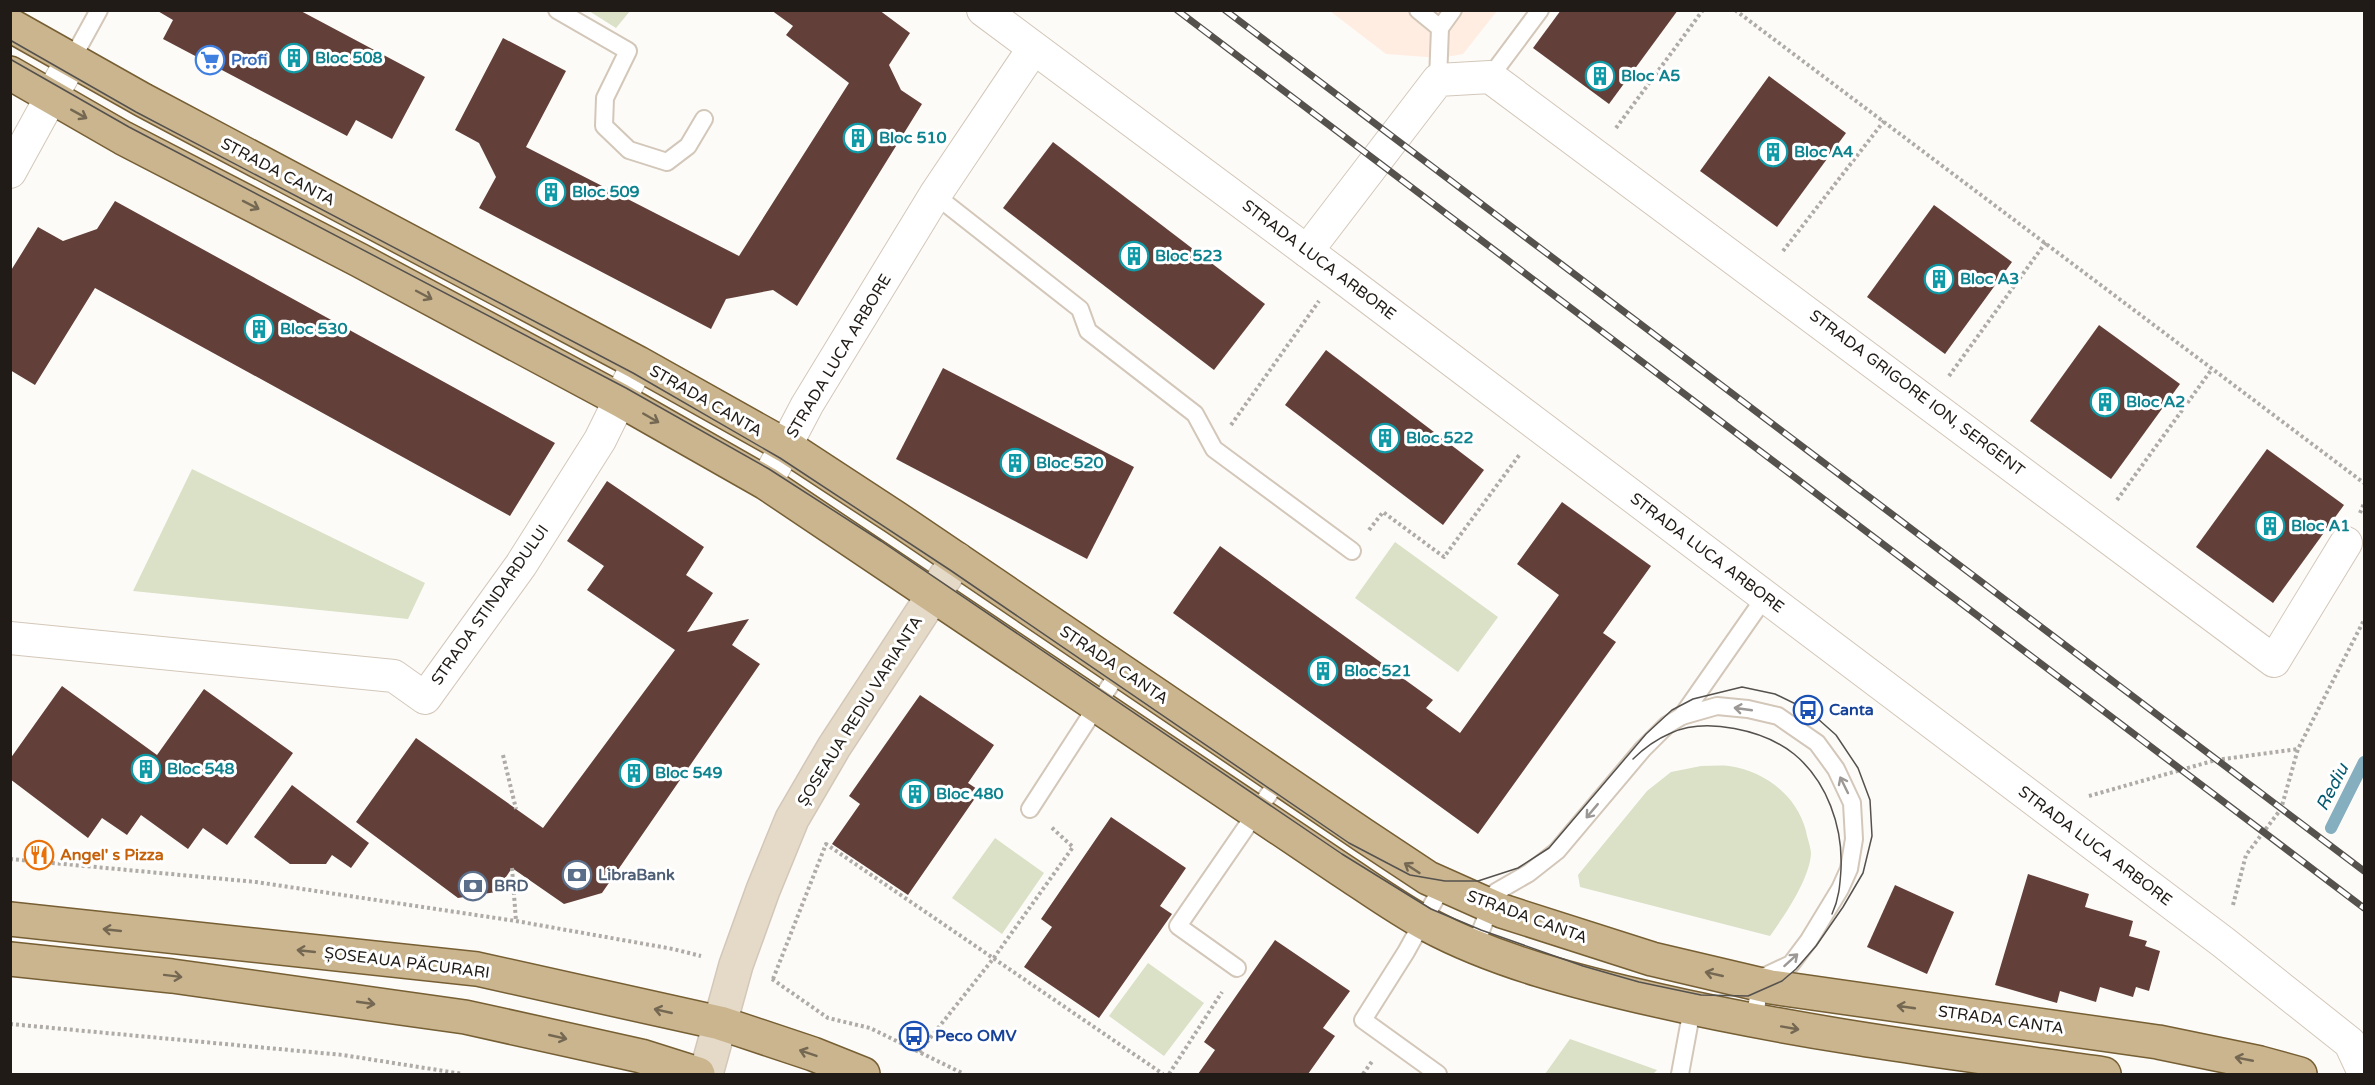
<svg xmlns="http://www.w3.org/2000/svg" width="2375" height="1085" font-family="'Varela Round',sans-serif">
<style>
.industrial{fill:#ffede2}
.green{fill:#dae1c6}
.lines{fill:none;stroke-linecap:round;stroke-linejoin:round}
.stream{stroke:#85aebe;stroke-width:12}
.building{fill:#624039}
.lane-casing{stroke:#d3c7b9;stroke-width:20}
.street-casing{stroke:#d3c7b9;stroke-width:34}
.secondary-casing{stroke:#d3c7b9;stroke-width:36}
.primary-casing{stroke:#775f34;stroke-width:36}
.path{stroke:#afaca8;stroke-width:4;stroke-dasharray:3 3;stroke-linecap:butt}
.lane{stroke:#fff;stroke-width:16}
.street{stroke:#fff;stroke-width:32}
.secondary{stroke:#e4dac7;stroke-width:33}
.primary{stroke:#cab58f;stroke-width:33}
.tram{stroke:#55514d;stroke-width:1.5}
.rail-casing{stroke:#55514d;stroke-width:7}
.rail{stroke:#fff;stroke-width:4.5;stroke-dasharray:14;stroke-linecap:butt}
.oneway{stroke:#756852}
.oneway2{stroke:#9b9896}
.labels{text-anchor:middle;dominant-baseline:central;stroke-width:6;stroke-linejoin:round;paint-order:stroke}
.culture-label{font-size:16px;font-weight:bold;fill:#0d838f;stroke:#fff;text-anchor:start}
.shop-label{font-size:16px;font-weight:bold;fill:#366cbe;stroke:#fff;text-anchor:start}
.street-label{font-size:16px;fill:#201b16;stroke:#fff}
.transit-label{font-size:16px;font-weight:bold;fill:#164399;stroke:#fff;text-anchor:start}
.food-label{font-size:16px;font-weight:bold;fill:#c56008;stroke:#fff;text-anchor:start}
.service-label{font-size:16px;font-weight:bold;fill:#4e5e75;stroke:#fff;text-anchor:start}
.water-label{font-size:18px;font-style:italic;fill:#045b71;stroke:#fff}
</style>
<rect width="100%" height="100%" fill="#fdfbf8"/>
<!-- industrial -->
<path class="industrial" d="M1330,11H1497L1463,54L1440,58L1386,54Z"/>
<!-- green -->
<g class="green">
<path d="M589,11H630L616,28Z"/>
<path d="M192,469L425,583L408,619L133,591Z"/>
<path d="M1395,542L1498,617L1458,672L1355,598Z"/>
<path d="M1701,766C1710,766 1720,765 1729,766C1765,771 1797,796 1806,831C1807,838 1811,847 1811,854C1809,880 1785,915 1770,936L1580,887L1578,875L1647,791L1671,772Z"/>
<path d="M995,838L1044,873L1002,934L952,898Z"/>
<path d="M1148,963L1204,1003L1164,1056L1109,1016Z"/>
<path d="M1570,1039L1657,1070L1653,1074H1545Z"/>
</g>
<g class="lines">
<!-- stream -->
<path class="stream" d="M2331,828L2364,762"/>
</g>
<!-- building -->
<g class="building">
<path d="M156,10H299L425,77L392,139L356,120L347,136L163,39L173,20Z"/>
<path d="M771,10H879L910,33L889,65L901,90L922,104L797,306L773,290L726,299L711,329L479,208L496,177L479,143L455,130L503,38L566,71L526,147L739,256L849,83L786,35L793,26Z"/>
<path d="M1561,10H1678L1609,104L1533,48Z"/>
<path d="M1769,76L1846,133L1777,227L1700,171Z"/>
<path d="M1053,142L1265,304L1214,370L1003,208Z"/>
<path d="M115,201L555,443L510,516L95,288L35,385L10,370V272L38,227L63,241L97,229Z"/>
<path d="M1934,205L2012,262L1945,354L1867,297Z"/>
<path d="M2099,325L2180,384L2111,479L2030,421Z"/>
<path d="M1326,350L1484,470L1443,525L1285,405Z"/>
<path d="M943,368L1134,467L1087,559L896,459Z"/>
<path d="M2267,449L2344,505L2273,603L2196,547Z"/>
<path d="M607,481L704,547L686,575L713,593L687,632L749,619L732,645L760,664L602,893L564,904L512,868L496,892L458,898L356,822L416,738L543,828L675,650L587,590L604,566L567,541Z"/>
<path d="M1562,502L1651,566L1603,633L1616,642L1478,834L1173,613L1220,546L1433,700L1426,708L1460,733L1559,595L1517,564Z"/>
<path d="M62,686L157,755L204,689L293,753L227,845L203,828L188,849L141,815L127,835L102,818L88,838L10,779V759Z"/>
<path d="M920,695L994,745L968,783L980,791L908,895L832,844L860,804L849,796Z"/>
<path d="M292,785L369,843L351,868L332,855L326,864H290L254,837Z"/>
<path d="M1111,817L1186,868L1160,906L1172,914L1099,1018L1024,967L1052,927L1041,919Z"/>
<path d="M2028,874L2089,894L2085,907L2133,921L2129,936L2147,941L2145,946L2160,951L2149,991L2136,987L2133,997L2100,987L2096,1002L2060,991L2057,1003L1995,985Z"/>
<path d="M1895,885L1954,912L1927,974L1867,947Z"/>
<path d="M1275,940L1350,991L1323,1028L1335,1036L1308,1074H1198L1215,1050L1204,1042Z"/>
</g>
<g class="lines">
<!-- lane casing -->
<g class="lane-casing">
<g id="lane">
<path d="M557,10L628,51L605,98L604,126L629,150L667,162L688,146L704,119"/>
<path d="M1418,10L1440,28"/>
<path d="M71,61L99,10"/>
<path d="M1490,77L1540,10"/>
<path d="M1438,80L1440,28L1453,10"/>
<path d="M935,195L1080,309L1088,331L1195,414L1214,449L1352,551"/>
<path d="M1682,716L1765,597"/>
<path d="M1030,809L1120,670"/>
<path d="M1475,946L1496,892L1529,873L1557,851L1643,749L1667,725L1682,716L1717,706L1748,709L1778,716L1817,743L1836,769L1852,803L1854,839L1849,869L1840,889L1809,940L1791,964L1761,978L1754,1022"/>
<path d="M1237,968L1178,926L1280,778"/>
<path d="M1438,1074L1363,1020L1406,952L1443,885"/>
<path d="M1680,1074L1692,1009"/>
</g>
</g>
<!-- street casing -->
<g class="street-casing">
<g id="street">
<path d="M983,10L1339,275L2223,942L2350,1043L2364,1073"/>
<path d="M10,172L71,61"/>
<path d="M1307,251L1438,80L1490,77L2274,661L2346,543"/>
<path d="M766,483L807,405L935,195L1033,49"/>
<path d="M10,638L394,676L425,698L521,565L600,440L638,363"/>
</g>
</g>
<!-- secondary casing -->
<g class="secondary-casing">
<path id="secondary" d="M706,1074L736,965L763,890L792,819L834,747L957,559"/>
</g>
<!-- primary casing -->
<g class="primary-casing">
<g id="primary">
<path d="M10,25L143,100L638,363L786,446L896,518L1363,835L1428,878L1502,911L1652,959L1771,987L2158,1042L2260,1063L2300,1074"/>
<path d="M10,73L123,138L359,260L620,400L766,483L1340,869C1369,888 1398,909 1428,925C1497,962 1581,983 1656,1000C1804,1034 1955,1053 2104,1074"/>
<path d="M10,919L477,969L720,1023L813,1054L863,1074"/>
<path d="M10,959L172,976L465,1017L641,1056L698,1074"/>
</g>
</g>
<!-- path -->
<g class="path">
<path d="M1735,10L2364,483"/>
<path d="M1616,128L1703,10"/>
<path d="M1783,251L1884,121"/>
<path d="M1949,376L2046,242"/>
<path d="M1231,425L1319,301"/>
<path d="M2117,500L2212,369"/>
<path d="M2360,513L2364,503"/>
<path d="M1369,530L1383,512L1444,557L1520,454"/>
<path d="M503,755L516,809"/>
<path d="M2089,796L2216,760L2298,749"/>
<path d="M10,859L256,882L516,921L673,949L701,956"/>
<path d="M512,868L516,921"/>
<path d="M2233,905L2246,855L2281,809L2298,749L2364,620"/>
<path d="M772,979L828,1018L870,1028L964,1074"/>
<path d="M773,979L826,844L1163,1074"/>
<path d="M10,1024L343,1055L463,1074"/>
<path d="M919,1052L993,959L1073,847L1051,827"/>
<path d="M1169,1074L1222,992"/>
<path d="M1363,1074L1373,1060"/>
</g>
<!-- lane -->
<use href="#lane" class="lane"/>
<!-- street -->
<use href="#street" class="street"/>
<!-- secondary -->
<use href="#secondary" class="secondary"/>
<!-- primary -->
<use href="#primary" class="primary"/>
<!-- tram -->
<g class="tram">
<path d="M10,40L136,112L633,373L780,458L950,570L1349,843L1410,875L1445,881H1478L1518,868L1549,848L1646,734L1672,710L1693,699L1742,687L1775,694L1808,710L1836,735L1858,768L1870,800L1872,836L1863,873L1843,907L1816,946L1796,969L1782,981L1748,996L1701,995L1639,982L1583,966L1481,930L1431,909L1342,854L881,541L769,469L626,388L129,127L10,59"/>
<path d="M1633,759C1644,748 1657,739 1671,733C1706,717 1764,730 1794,754C1827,781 1843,827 1841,869C1840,885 1839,899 1832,914"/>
</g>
<!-- rail casing -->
<g class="rail-casing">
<g id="rail">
<path d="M1177,10L2364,908"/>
<path d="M1225,10L2364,871"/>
</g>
</g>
<!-- rail -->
<use href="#rail" class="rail"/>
</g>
<!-- one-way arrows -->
<defs><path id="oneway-shaft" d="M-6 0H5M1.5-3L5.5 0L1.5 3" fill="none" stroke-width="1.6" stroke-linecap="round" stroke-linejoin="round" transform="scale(1.5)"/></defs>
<g class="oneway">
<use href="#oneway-shaft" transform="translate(79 114) rotate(29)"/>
<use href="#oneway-shaft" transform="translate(251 205) rotate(27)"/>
<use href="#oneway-shaft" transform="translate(424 295) rotate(28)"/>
<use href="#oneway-shaft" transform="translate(651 418) rotate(30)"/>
<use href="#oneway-shaft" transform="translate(1412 868) rotate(-147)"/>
<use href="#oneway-shaft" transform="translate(112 930) rotate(-174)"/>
<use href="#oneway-shaft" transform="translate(306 951) rotate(-174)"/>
<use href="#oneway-shaft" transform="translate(1714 974) rotate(-167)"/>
<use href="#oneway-shaft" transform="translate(173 976) rotate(7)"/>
<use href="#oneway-shaft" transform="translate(366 1003) rotate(8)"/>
<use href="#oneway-shaft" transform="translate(1906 1007) rotate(-172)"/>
<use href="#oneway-shaft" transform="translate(663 1011) rotate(-167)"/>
<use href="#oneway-shaft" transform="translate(1790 1028) rotate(10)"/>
<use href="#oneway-shaft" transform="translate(558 1037) rotate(13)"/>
<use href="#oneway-shaft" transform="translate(808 1053) rotate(-161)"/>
<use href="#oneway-shaft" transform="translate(2244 1059) rotate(-169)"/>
</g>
<g class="oneway2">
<use href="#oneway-shaft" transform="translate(1743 709) rotate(-172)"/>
<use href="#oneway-shaft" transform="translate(1844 785) rotate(-116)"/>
<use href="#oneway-shaft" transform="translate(1592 811) rotate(130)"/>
<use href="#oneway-shaft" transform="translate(1791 960) rotate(-42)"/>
</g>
<!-- icons -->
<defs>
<g id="building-ring" transform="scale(1.5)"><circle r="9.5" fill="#fff" stroke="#0f9aa8" stroke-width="1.5"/><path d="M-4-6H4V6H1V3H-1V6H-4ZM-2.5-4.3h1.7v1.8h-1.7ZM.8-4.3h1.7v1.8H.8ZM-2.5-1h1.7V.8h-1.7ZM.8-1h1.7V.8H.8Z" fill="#0f9aa8"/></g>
<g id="supermarket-ring" transform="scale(1.5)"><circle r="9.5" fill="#fff" stroke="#3f7fe0" stroke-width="1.5"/><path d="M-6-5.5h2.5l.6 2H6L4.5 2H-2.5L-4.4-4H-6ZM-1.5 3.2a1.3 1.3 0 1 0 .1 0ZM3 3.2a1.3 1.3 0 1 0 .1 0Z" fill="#3f7fe0"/></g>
<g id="bus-ring" transform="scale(1.5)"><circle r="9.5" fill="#fff" stroke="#1a4fb4" stroke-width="1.5"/><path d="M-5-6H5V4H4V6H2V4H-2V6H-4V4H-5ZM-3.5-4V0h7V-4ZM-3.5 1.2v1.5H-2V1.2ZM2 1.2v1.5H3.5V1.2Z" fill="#1a4fb4"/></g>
<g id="restaurant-ring" transform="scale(1.5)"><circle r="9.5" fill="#fff" stroke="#e8710a" stroke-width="1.5"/><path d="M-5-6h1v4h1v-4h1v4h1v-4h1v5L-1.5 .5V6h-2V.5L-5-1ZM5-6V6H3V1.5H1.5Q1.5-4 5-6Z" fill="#e8710a"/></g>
<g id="bank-ring" transform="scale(1.5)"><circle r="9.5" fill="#fff" stroke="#5c6f8a" stroke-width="1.5"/><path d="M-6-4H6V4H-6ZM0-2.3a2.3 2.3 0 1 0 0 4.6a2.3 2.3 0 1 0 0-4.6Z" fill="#5c6f8a"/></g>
</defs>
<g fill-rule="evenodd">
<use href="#building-ring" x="294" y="58"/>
<use href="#supermarket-ring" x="210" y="60"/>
<use href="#building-ring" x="1600" y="76"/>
<use href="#building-ring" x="858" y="138"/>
<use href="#building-ring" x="1773" y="152"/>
<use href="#building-ring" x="551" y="192"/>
<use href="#building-ring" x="1134" y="256"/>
<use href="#building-ring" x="1939" y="279"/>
<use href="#building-ring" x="259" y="329"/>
<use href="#building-ring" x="2105" y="402"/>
<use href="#building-ring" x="1385" y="438"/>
<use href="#building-ring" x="1015" y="463"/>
<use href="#building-ring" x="2270" y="526"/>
<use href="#building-ring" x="1323" y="671"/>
<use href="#bus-ring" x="1808" y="710"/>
<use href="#building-ring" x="146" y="769"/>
<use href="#building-ring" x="634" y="773"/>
<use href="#building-ring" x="915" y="794"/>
<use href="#restaurant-ring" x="39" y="855"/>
<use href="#bank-ring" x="577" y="875"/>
<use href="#bank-ring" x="473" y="886"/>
<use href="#bus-ring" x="914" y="1036"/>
</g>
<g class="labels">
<!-- culture labels -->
<g class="culture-label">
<text x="315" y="58">Bloc 508</text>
<text x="1621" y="76">Bloc A5</text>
<text x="879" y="138">Bloc 510</text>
<text x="1794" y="152">Bloc A4</text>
<text x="572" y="192">Bloc 509</text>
<text x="1155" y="256">Bloc 523</text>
<text x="1960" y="279">Bloc A3</text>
<text x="280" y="329">Bloc 530</text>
<text x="2126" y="402">Bloc A2</text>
<text x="1406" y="438">Bloc 522</text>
<text x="1036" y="463">Bloc 520</text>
<text x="2291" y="526">Bloc A1</text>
<text x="1344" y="671">Bloc 521</text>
<text x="167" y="769">Bloc 548</text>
<text x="655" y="773">Bloc 549</text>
<text x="936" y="794">Bloc 480</text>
</g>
<!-- shop labels -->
<g class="shop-label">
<text x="231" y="60">Profi</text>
</g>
<!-- street labels -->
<g class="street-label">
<text transform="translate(278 172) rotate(28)">STRADA CANTA</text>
<text transform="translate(1319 260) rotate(37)">STRADA LUCA ARBORE</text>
<text transform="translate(839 356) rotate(-59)">STRADA LUCA ARBORE</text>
<text transform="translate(1917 393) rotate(37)">STRADA GRIGORE ION, SERGENT</text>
<text transform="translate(706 401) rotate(30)">STRADA CANTA</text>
<text transform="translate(1707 553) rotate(37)">STRADA LUCA ARBORE</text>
<text transform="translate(490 605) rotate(-55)">STRADA STINDARDULUI</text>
<text transform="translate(1114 665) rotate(34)">STRADA CANTA</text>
<text transform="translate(860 711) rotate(-58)">ȘOSEAUA REDIU VARIANTA</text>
<text transform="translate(2095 846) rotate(37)">STRADA LUCA ARBORE</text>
<text transform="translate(1527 917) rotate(20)">STRADA CANTA</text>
<text transform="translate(407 963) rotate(7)">ȘOSEAUA PĂCURARI</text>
<text transform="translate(2001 1020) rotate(8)">STRADA CANTA</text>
</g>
<!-- transit labels -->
<g class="transit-label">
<text x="1829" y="710">Canta</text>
<text x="935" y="1036">Peco OMV</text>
</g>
<!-- food labels -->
<g class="food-label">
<text x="60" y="855">Angel' s Pizza</text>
</g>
<!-- service labels -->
<g class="service-label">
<text x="598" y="875">LibraBank</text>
<text x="494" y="886">BRD</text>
</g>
<!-- water labels -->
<g class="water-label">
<text transform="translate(2332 787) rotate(-63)">Rediu</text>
</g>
</g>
<!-- border -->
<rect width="2375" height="1085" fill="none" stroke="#201b16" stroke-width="24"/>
</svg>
